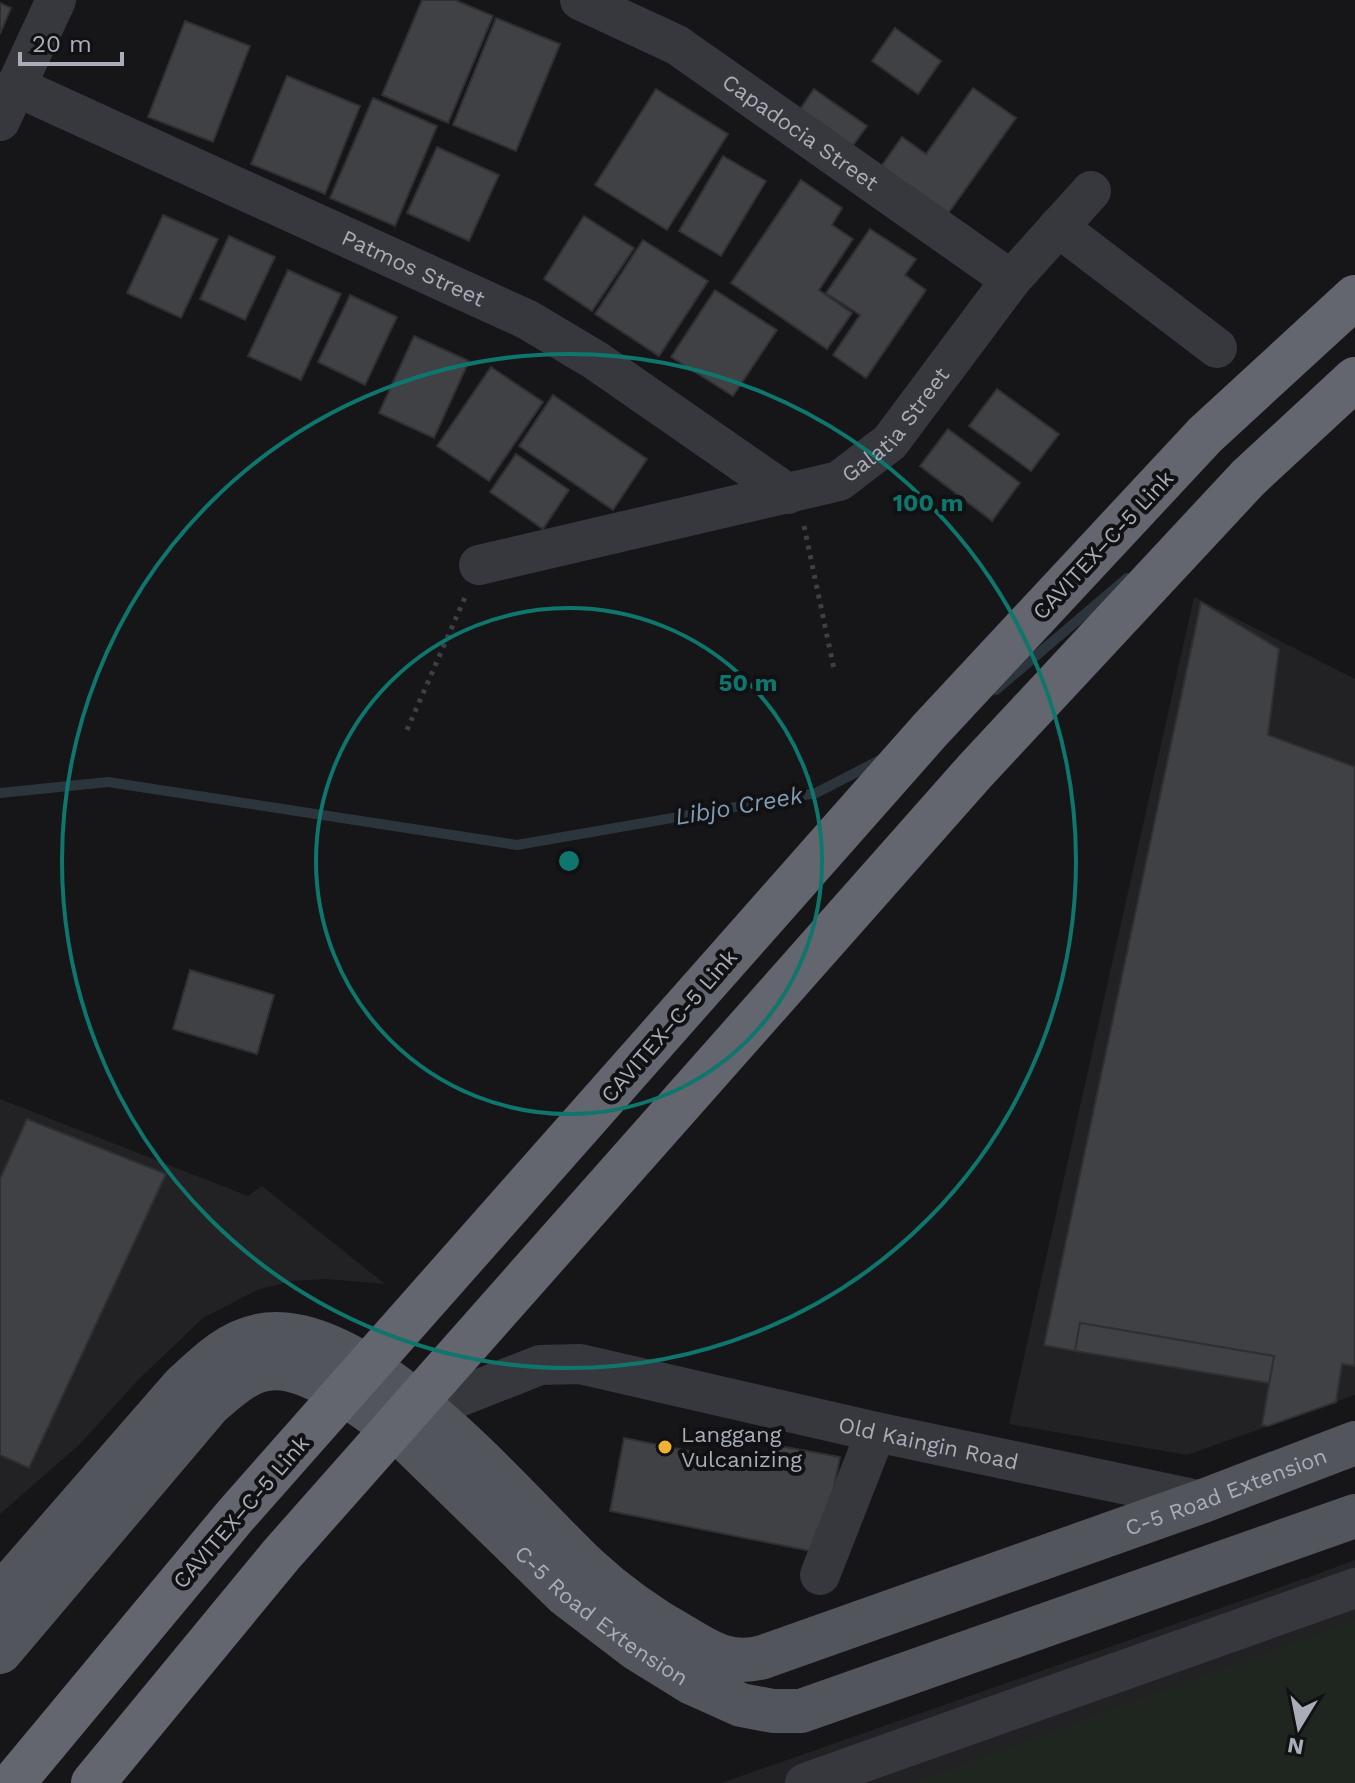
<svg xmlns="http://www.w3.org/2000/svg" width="1355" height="1783" font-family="'Work Sans',sans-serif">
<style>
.built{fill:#222225}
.green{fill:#1e261f}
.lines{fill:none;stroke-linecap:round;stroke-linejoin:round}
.stream{stroke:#2c353c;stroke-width:10}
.building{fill:#404145;stroke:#303034;stroke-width:2}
.path{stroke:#3d3f44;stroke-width:5;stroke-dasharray:4 6;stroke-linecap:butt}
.minor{stroke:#37383d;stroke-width:40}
.major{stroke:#53555c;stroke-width:44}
.highway-bridge{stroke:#63666e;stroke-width:44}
.ring{fill:none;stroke:#0f766e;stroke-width:4}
.poi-dot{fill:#f2b134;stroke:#111113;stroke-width:3}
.labels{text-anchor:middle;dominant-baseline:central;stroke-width:8;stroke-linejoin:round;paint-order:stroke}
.street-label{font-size:22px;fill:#a8adb8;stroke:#111113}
.poi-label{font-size:22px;fill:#a8adb8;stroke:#111113;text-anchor:start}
.water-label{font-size:24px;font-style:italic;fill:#7f9bb3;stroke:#111113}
.centre{fill:#0f766e;stroke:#111113;stroke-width:4}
.ring-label{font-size:24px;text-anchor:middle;font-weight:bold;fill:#0f766e;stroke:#111113;stroke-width:8;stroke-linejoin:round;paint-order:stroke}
</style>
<rect width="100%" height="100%" fill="#161618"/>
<!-- built -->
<g class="built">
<path d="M1194,597L1355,679V1395L1187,1455L1009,1424Z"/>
<path d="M0,1099L248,1196L262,1186L385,1284L326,1279L292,1281L257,1290L203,1318L138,1380L80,1444L0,1514Z"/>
<path d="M1355,1560V1783H721L1309,1577Z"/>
</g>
<!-- green -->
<path class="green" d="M1355,1619V1783H912Z"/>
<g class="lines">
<!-- stream -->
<g class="stream">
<path d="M996,690L1127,578"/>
<path d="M0,793L108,782L517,845L816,793L880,760"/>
</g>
</g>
<!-- building -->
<g class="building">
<path d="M422,0H455L493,16L448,123L382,95Z"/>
<path d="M0,3L11,8L0,34Z"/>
<path d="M496,18L560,44L516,151L453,125Z"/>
<path d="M185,21L250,46L213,142L148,117Z"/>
<path d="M895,28L941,61L918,94L872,61Z"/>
<path d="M287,76L360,106L325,194L251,164Z"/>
<path d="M973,88L1016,118L947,215L880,168L902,137L926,154Z"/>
<path d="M656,89L728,134L667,230L595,185Z"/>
<path d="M814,89L867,126L846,155L794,118Z"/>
<path d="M373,98L437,126L395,226L330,198Z"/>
<path d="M437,147L499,175L469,241L407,213Z"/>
<path d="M723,156L766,181L721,256L679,231Z"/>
<path d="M801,180L842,208L832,225L853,239L819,290L852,313L827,349L731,283Z"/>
<path d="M163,215L218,239L181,318L127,293Z"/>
<path d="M584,216L634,248L592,311L544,279Z"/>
<path d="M870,229L916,259L905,275L926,290L866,378L833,355L860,315L826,293Z"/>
<path d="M229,236L275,257L245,320L200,299Z"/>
<path d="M643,240L708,281L659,356L595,314Z"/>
<path d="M288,270L341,294L301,380L248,356Z"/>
<path d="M715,290L777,330L733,396L671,357Z"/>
<path d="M350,295L397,317L365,385L318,362Z"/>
<path d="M414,336L469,361L434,438L379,413Z"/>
<path d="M491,367L543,402L489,481L437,446Z"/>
<path d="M997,389L1059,434L1031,471L969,426Z"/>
<path d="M553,395L647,459L613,510L519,446Z"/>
<path d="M948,429L1020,483L992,521L920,466Z"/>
<path d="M516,454L569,490L543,529L490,492Z"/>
<path d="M1201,602L1279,649L1268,735L1355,767V1366L1342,1364L1336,1402L1268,1426L1262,1425L1274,1356L1080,1323L1075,1351L1044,1345Z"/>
<path d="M190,970L274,995L257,1054L173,1029Z"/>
<path d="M27,1119L166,1174L29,1468L0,1455V1179Z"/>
<path d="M1080,1323L1274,1356L1269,1383L1075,1351Z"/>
<path d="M624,1438L770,1467L774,1445L840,1457L821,1553L610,1511Z"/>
</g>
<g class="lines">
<!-- path -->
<g class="path">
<path d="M804,526L834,669"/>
<path d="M407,730L466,595"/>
</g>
<!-- minor -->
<g class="minor">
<path id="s1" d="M580,0L677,45L1011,280"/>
<path id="s2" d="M15,86L528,320L595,360L788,494"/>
<path d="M0,121L56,0"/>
<path d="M1058,227L1217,348"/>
<path id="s3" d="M479,565L839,481L890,442L1011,280L1091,191"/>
<path id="s4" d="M426,1410L540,1365L580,1364L876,1432L1203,1501"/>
<path d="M820,1575L876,1432"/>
<path d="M805,1783L1355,1588"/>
</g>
<!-- major -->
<g class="major">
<path id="s5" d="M0,1596L183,1386C205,1366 228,1342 258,1336C362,1313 516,1500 586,1566C616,1594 648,1617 684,1637C710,1653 732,1666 763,1657L1203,1501L1355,1443"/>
<path id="s6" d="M0,1652L210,1404C227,1390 245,1372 267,1369C308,1362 371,1412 403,1436L566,1595L637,1649L692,1683L741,1705L773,1711H801L1355,1516"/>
</g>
<!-- highway-bridge -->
<g class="highway-bridge">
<path d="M13,1783L235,1516L930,730L1205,435L1355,297"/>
<path d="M93,1783L281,1555L975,771L1248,478L1355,379"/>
</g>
</g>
<!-- distance rings -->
<g class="ring">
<circle cx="569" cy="861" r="253"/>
<circle cx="569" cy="861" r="507"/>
</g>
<!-- markers -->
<circle class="poi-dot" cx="665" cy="1447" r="8"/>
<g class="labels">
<!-- street labels -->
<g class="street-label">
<text stroke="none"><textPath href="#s1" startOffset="258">Capadocia Street</textPath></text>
<text stroke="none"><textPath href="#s2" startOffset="438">Patmos Street</textPath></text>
<text stroke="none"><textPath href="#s3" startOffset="450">Galatia Street</textPath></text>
<text transform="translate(1103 545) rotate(-47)">CAVITEX–C-5 Link</text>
<text transform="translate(669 1026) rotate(-49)">CAVITEX–C-5 Link</text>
<text stroke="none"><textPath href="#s4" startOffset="520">Old Kaingin Road</textPath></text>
<text stroke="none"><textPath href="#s5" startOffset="1480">C-5 Road Extension</textPath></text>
<text transform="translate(241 1512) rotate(-49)">CAVITEX–C-5 Link</text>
<text stroke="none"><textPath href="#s6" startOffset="816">C-5 Road Extension</textPath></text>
</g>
<!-- poi labels -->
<g class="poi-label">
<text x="681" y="1434">Langgang<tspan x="681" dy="25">Vulcanizing</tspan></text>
</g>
<!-- water labels -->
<g class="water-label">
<text transform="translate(739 806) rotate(-10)">Libjo Creek</text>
</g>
</g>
<circle cx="569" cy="861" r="12" class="centre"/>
<g class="ring-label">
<text x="928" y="511">100 m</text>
<text x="748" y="691">50 m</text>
</g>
<!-- north arrow -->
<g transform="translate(1299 1727) rotate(190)" stroke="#111113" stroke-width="6" paint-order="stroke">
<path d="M0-6L14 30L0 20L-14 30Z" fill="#a8adb8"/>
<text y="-12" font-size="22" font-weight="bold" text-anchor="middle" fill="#a8adb8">N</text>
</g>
<!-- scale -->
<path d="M20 52v12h102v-12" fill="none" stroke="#a8adb8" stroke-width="4"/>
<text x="32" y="52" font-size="24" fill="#a8adb8" stroke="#111113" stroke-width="6" paint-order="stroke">20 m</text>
</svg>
